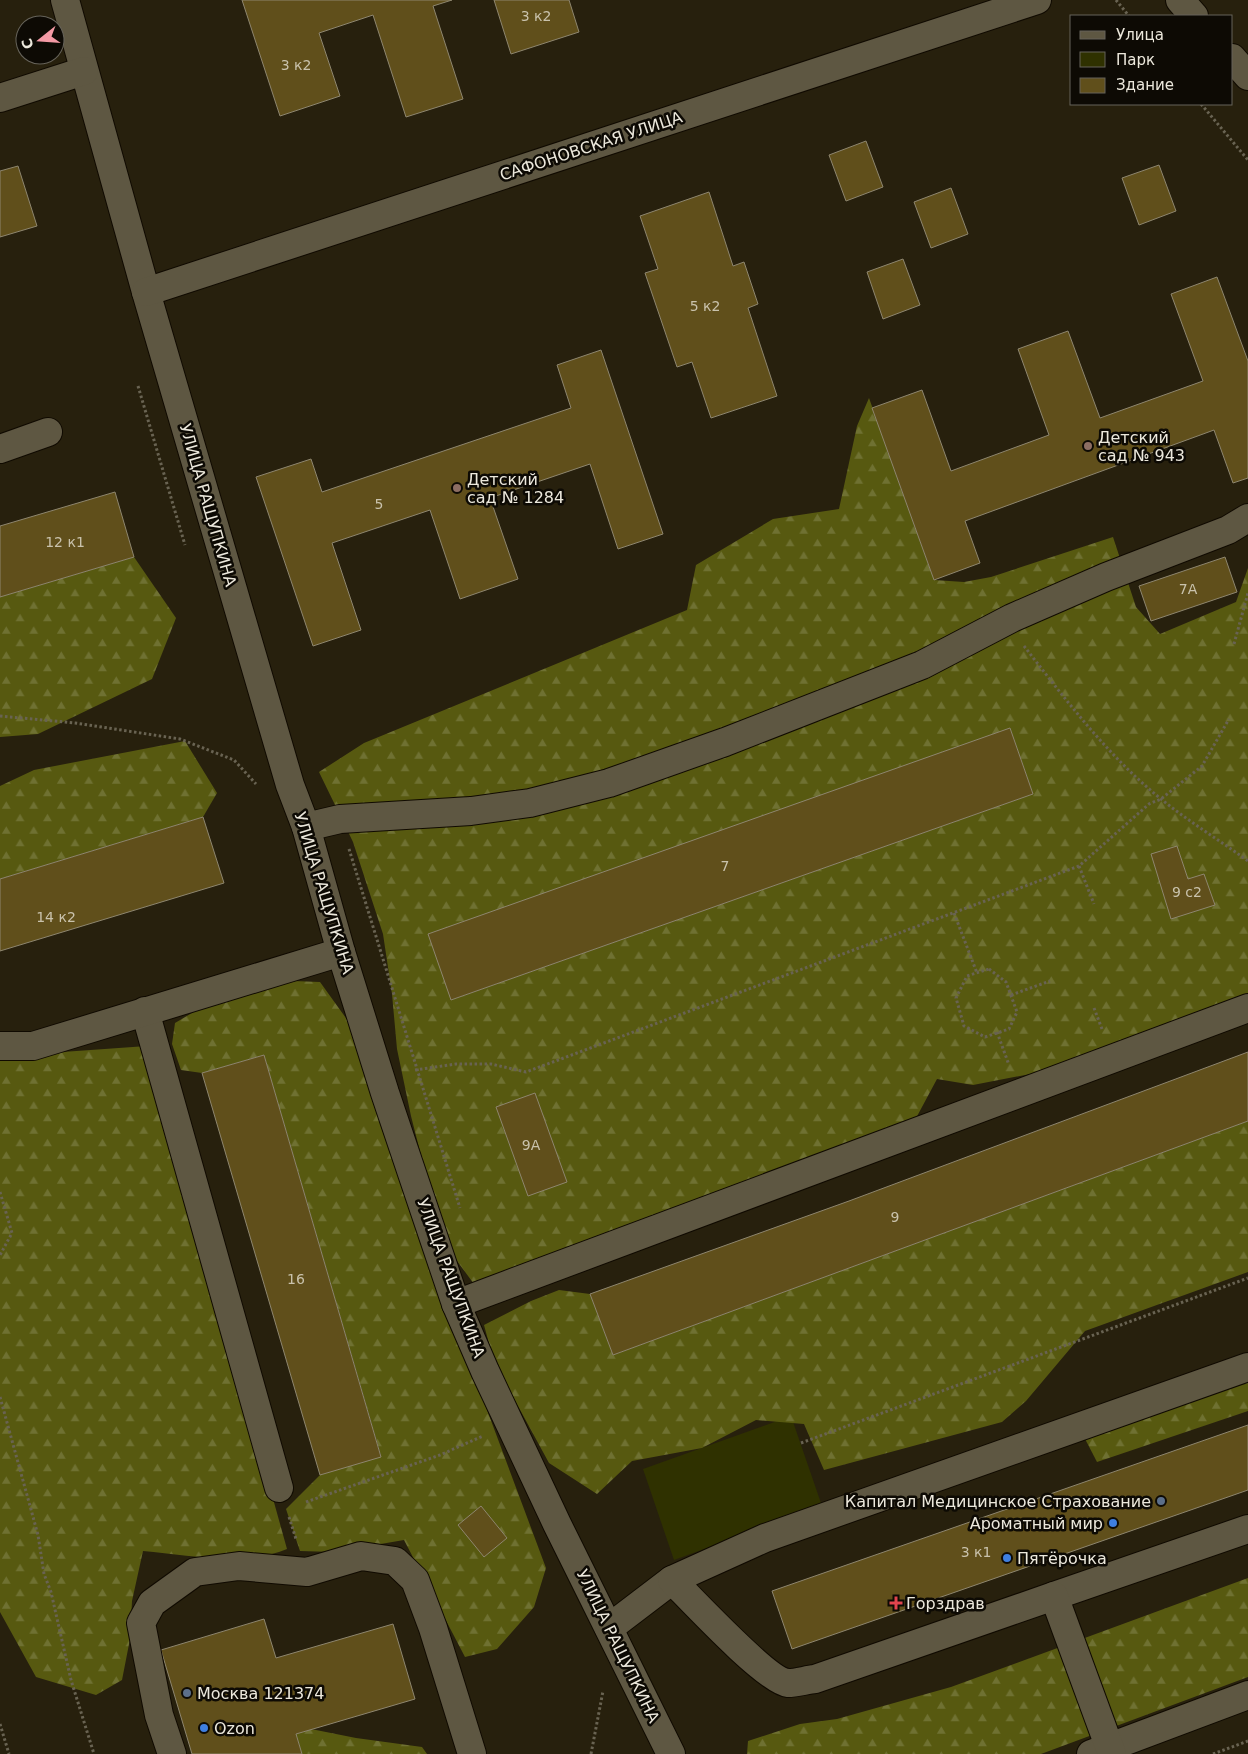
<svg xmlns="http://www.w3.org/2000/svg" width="1248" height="1754" font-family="'DejaVu Sans',sans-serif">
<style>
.green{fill:#2f3100}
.forest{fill:url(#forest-firs);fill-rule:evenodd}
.building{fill:#604f1b;stroke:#8e866f}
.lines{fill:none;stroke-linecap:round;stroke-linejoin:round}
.minor-casing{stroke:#100a00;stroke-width:30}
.path{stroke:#696352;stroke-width:3;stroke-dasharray:2.5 2.5;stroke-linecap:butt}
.minor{stroke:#5e5742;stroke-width:28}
.education-dot{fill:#8d6e63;stroke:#0d0a04;stroke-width:2}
.service-dot{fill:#5c6f8a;stroke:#0d0a04;stroke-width:2}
.shop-dot{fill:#3f7fe0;stroke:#0d0a04;stroke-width:2}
.health-dot{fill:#e0444e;stroke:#0d0a04;stroke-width:2}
.labels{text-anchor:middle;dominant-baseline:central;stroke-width:5;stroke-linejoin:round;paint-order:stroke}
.number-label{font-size:14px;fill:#c9c2ac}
.street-label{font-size:16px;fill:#ece8dc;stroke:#0d0a04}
.poi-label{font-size:16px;fill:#ece8dc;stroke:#0d0a04;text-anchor:start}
</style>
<defs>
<pattern id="forest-firs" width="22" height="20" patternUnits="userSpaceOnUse" patternTransform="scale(1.25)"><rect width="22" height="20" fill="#575910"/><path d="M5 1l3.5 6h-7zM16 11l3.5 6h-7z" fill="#6f7132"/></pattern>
</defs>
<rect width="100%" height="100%" fill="#27200d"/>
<!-- green -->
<path class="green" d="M791,1416L822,1506L674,1560L643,1469Z"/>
<!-- forest -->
<g class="forest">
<path d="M869,398L934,580L964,582L991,577L1113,537L1136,607L1160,634L1236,602L1248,568V1002L1046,1071L973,1085L937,1079L915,1120L700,1207L625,1226L530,1275L474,1284L443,1242L411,1116L397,1049L392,994L383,934L353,842L319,772L364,743L687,610L696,565L773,519L839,509L857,426ZM1010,728L1033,794L451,1000Z"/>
<path d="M134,557L176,618L152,679L38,734L0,737V597Z"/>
<path d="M185,741L217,793L203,817L0,879V786L34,770Z"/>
<path d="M293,981L320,982L356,1032L449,1308L546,1568L534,1607L497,1649L465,1657L404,1540L334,1552L300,1551L286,1509L320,1475L381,1456L264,1055L202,1073L181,1070L172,1044L175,1023L214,1000Z"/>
<path d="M147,1046L287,1549C243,1567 190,1555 143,1551L132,1601L130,1639L122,1680L96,1695L36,1677L0,1612V1052L6,1056Z"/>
<path d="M1248,1121V1272L1085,1331L1026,1401L1002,1422L824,1470L804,1424L756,1420L702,1448L632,1461L597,1494L549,1463L494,1362L484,1325L531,1301L559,1290L590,1294L613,1355Z"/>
<path d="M1248,1360V1411L1097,1462L1082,1433Z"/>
<path d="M1248,1578V1677L1041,1754H747L748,1741L800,1724L837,1719L951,1687Z"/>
<path d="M311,1729L356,1738L422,1747L427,1754H302L296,1734Z"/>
</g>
<!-- building -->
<g class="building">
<path d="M242,0H452L433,6L463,99L406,117L373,15L319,33L340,96L280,116Z"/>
<path d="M494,0H569L579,32L511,54Z"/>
<path d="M866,141L883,187L846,201L829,155Z"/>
<path d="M1159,165L1176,211L1139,225L1122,178Z"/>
<path d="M18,166L37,226L0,237V171Z"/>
<path d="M951,188L968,234L931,248L914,202Z"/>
<path d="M709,192L733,266L744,262L758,304L748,308L777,396L711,418L692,362L677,367L645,273L658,269L640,216Z"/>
<path d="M903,259L920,305L883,319L867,272Z"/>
<path d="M1217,277L1248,361V478L1233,483L1214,430L965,521L980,563L934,580L872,408L922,390L951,471L1049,435L1018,349L1068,331L1100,418L1203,381L1171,294Z"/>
<path d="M601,350L663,534L618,549L590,464L490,498L518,579L460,599L430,510L332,543L361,630L313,646L256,477L311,459L322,492L571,408L557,365Z"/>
<path d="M115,492L134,557L0,597V526Z"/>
<path d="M1225,557L1237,592L1151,621L1139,586Z"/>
<path d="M1010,728L1033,794L451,1000L428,934Z"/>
<path d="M203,817L224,883L0,951V879Z"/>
<path d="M1177,846L1188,879L1204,874L1215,905L1171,919L1151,854Z"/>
<path d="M1248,1052V1121L613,1355L590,1294L849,1201Z"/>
<path d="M264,1055L381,1457L320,1475L202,1073Z"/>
<path d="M535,1093L567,1182L528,1196L496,1107Z"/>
<path d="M1248,1425V1490L792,1649L772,1591Z"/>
<path d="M481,1506L507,1538L484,1557L458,1525Z"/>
<path d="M264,1619L276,1658L393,1624L415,1699L296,1734L302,1754H192L161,1650Z"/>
</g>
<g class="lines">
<!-- minor casing -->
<g class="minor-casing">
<g id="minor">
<path d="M65,0L146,292L290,785L306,827L341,952L385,1093L456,1304L485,1371L557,1524L671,1754"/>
<path d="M1180,0L1194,16"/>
<path d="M1232,58L1248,76"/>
<path d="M0,98L84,71"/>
<path d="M146,292L1037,0"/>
<path d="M0,449L48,432"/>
<path d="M306,827L340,819L471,811L530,803L609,783L725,742L922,665L1012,618L1106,577L1228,530L1248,518"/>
<path d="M145,1011L279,1488"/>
<path d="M0,1046H33L341,952"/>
<path d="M456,1304L1248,1008"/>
<path d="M1054,1596L1248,1529"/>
<path d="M609,1628L672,1580"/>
<path d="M172,1754L159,1715L141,1623L152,1603L195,1572L239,1566L307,1572L361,1556L395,1561L415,1580L433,1628L472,1754"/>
<path d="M1091,1754L1248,1695"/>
<path d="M1112,1754L1054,1596L815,1679C806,1680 796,1683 788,1683C767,1681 690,1598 672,1580L765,1538L1248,1367"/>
</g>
</g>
<!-- path -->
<g class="path">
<path d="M1116,0L1129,16"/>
<path d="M1201,104L1248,160"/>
<path d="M138,386L185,545"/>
<path d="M1234,644L1248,593"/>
<path d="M1024,646C1066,700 1107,755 1161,799C1188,821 1219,840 1248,861"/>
<path d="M0,716L75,723L180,739L234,760L256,784"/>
<path d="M349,849L460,1208"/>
<path d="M1079,866L1094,904"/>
<path d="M954,913L977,973"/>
<path d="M989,969L1006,982L1017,1012L1009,1029L985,1037L964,1026L956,998L967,976Z"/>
<path d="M1011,995L1050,981"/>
<path d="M1094,1008L1102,1029"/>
<path d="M997,1032L1009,1065"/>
<path d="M415,1070L456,1064H491L526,1072L1079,866L1149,804L1161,799L1202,766L1229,719"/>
<path d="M0,1192L12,1233L0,1255"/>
<path d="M0,1397L38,1535L44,1574L51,1592L71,1680L94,1754"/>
<path d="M801,1443L1248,1278"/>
<path d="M306,1502L440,1455L483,1436"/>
<path d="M289,1517L296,1539"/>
<path d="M0,1724L9,1754"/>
<path d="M591,1754L603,1691"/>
<path d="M1213,1754L1248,1741"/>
</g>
<!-- minor -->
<use href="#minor" class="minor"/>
</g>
<!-- markers -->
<g class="education-dot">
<circle cx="1088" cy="446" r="5"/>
<circle cx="457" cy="488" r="5"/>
</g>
<g class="service-dot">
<circle cx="1161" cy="1501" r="5"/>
<circle cx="187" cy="1693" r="5"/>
</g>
<g class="shop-dot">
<circle cx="1113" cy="1523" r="5"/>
<circle cx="1007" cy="1558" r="5"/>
<circle cx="204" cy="1728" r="5"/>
</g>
<path class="health-dot" d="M893.5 1595.5h5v5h5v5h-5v5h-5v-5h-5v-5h5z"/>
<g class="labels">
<!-- number labels -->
<g class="number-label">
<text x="536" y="16">3 к2</text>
<text x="296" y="65">3 к2</text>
<text x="705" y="306">5 к2</text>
<text x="379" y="504">5</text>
<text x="65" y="542">12 к1</text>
<text x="1188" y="589">7А</text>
<text x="725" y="866">7</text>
<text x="1187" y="892">9 с2</text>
<text x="56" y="917">14 к2</text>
<text x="531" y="1145">9А</text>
<text x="895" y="1217">9</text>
<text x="296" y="1279">16</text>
<text x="976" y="1552">3 к1</text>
</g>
<!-- street labels -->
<g class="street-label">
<text transform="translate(591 146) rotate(-18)">САФОНОВСКАЯ УЛИЦА</text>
<text transform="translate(208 505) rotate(74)">УЛИЦА РАЩУПКИНА</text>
<text transform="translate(324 893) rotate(73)">УЛИЦА РАЩУПКИНА</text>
<text transform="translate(451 1278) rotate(70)">УЛИЦА РАЩУПКИНА</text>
<text transform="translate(618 1646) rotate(64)">УЛИЦА РАЩУПКИНА</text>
</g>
<!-- poi labels -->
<g class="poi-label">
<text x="1098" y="437">Детский<tspan x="1098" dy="18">сад № 943</tspan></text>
<text x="467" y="479">Детский<tspan x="467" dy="18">сад № 1284</tspan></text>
<text x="1151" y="1501" text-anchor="end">Капитал Медицинское Страхование</text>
<text x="1103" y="1523" text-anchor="end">Ароматный мир</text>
<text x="1017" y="1558">Пятёрочка</text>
<text x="906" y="1603">Горздрав</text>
<text x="197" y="1693">Москва 121374</text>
<text x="214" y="1728">Ozon</text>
</g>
</g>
<!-- legend -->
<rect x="1070" y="15" width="162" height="90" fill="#0d0a04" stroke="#66635a"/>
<rect x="1080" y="31" width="25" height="8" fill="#5e5742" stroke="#66635a"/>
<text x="1116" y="40" font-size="15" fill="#ece8dc">Улица</text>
<rect x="1080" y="52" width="25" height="15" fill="#2f3100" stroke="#66635a"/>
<text x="1116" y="65" font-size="15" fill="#ece8dc">Парк</text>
<rect x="1080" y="78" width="25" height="15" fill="#604f1b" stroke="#66635a"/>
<text x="1116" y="90" font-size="15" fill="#ece8dc">Здание</text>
<!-- north arrow -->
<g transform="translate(40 40) rotate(253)"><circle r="24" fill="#0d0a04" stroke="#66635a"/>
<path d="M0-4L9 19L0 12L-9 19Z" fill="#f49aa5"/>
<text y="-8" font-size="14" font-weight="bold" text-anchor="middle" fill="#ece8dc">С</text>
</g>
</svg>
